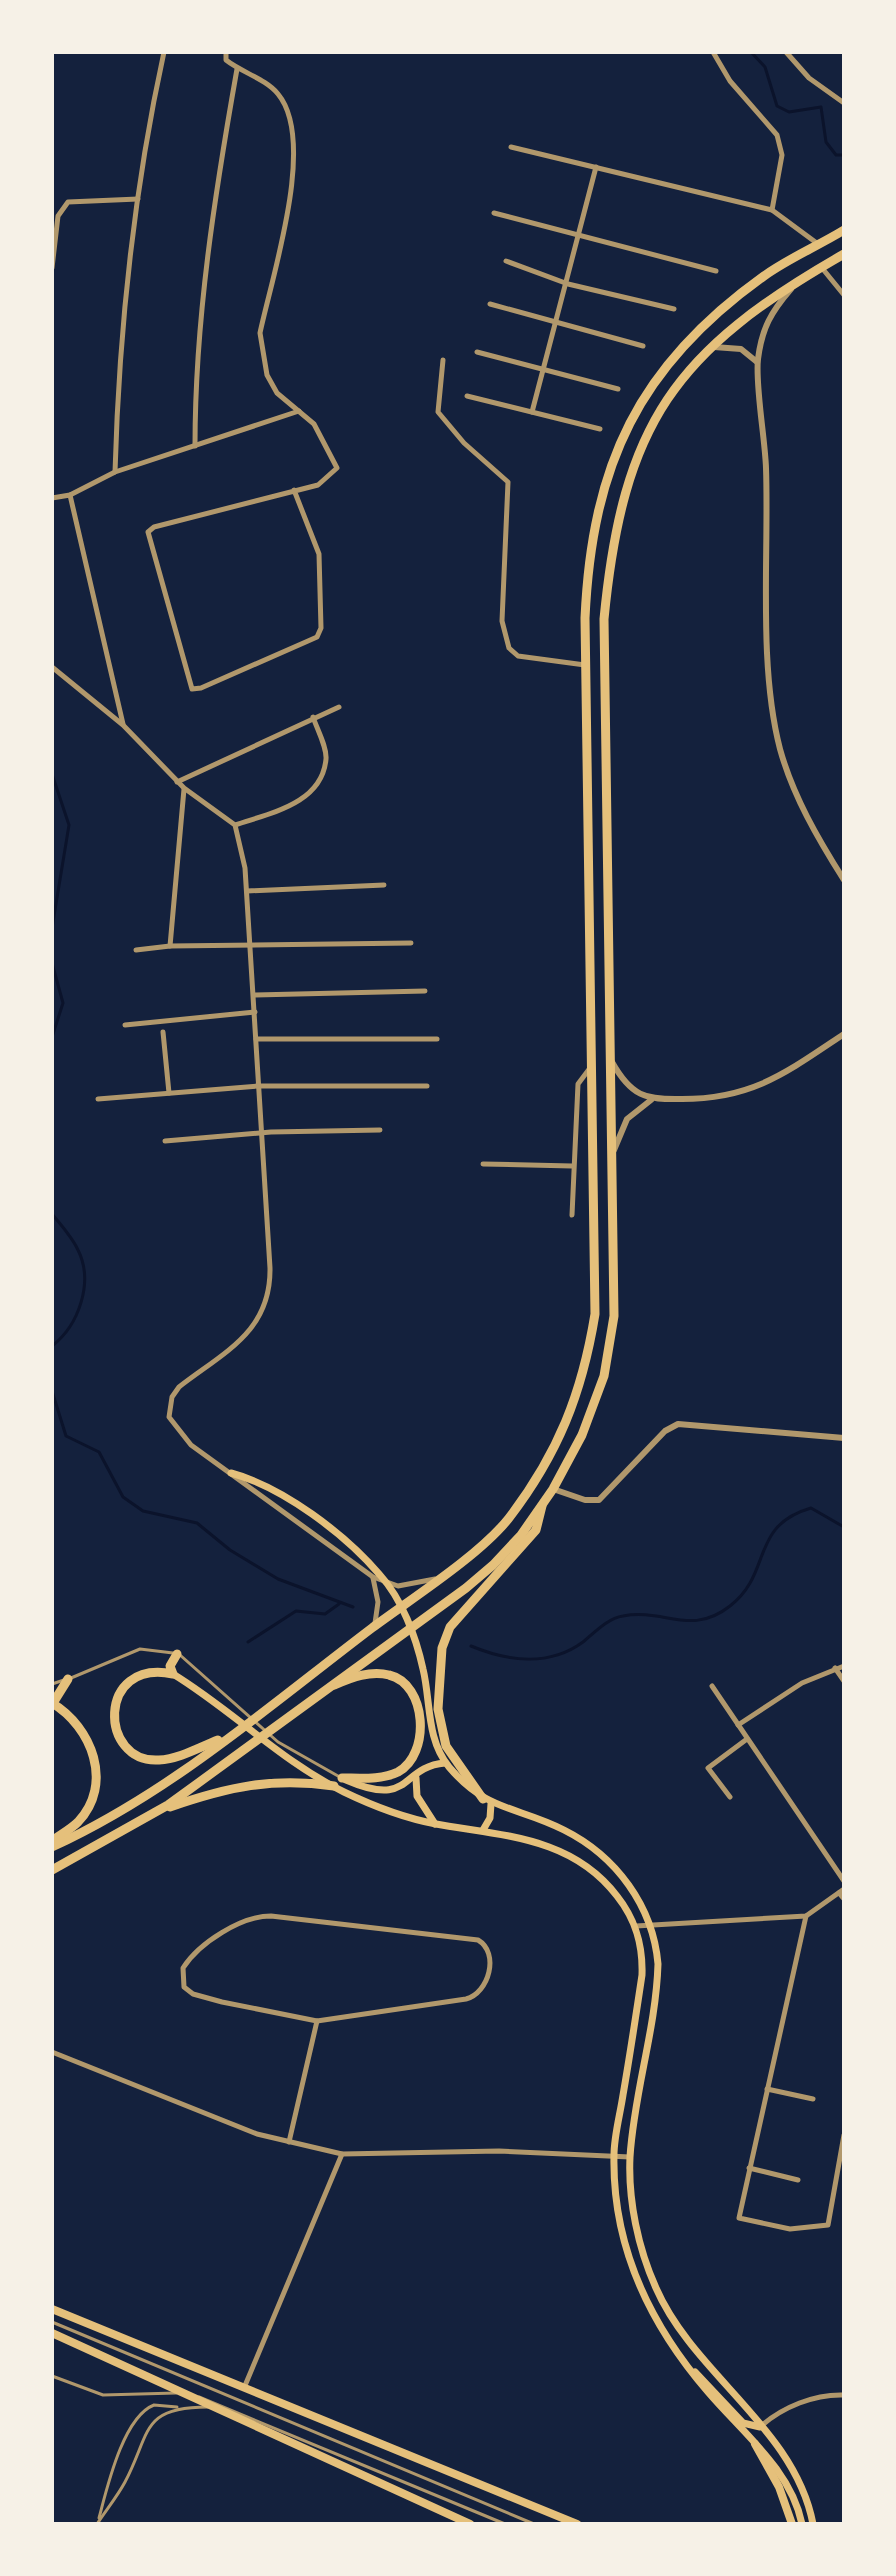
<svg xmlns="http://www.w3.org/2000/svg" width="896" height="2576" font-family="'DejaVu Sans',sans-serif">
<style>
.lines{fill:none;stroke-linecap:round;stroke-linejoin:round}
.stream{stroke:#0b132b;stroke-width:3}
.service{stroke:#b1986c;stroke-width:3}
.minor{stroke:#b1986c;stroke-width:5}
.tertiary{stroke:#b1986c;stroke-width:6}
.secondary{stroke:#e5c07b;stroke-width:7}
.primary{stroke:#e5c07b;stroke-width:8}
.trunk{stroke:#e5c07b;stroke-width:9}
</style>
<rect width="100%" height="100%" fill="#14213d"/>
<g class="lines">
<!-- stream -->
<g class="stream">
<path d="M751,52L765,67L777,106L789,112L821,107L826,142L836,155H844"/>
<path d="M52,774L69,825L52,928"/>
<path d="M52,963L63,1003L52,1037"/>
<path d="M52,1214C61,1225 72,1237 78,1250C94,1282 79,1325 52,1346"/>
<path d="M52,1391L66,1436L99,1452L123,1497L143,1511L197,1523L230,1550L278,1579L353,1607"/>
<path d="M248,1642L296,1611L325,1614L339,1604"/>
<path d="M471,1646C507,1661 549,1667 583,1642C594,1633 608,1618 623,1616C664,1608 691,1637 730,1606C773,1573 749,1526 811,1508L844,1527"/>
</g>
<!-- service -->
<g class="service">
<path d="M180,1655L278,1742L338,1776"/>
<path d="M71,1678L140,1649L173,1653"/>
<path d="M52,1684L64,1680"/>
<path d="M52,2322L534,2524"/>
<path d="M52,2376L103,2395L176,2393"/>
<path d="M199,2397L505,2524"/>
<path d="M99,2518C107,2488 123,2417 154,2405L177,2407"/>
<path d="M97,2524C106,2510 117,2497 125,2482C151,2433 140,2407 208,2407"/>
</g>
<!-- minor -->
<g class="minor">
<path d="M226,52V60C241,72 266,79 278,94C317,141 272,276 260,333L267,375L277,393L314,424L337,468L318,485L154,527L148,532L192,689L201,688L308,641L317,637L321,628L319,554L294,490"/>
<path d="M713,52L730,81L777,135L782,155L772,210"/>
<path d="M786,52L809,78L844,103"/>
<path d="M511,147L772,210L818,244"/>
<path d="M494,213L716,271"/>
<path d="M506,261L568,284L674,309"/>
<path d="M52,268L58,216L68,202L138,199"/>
<path d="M822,268L844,295"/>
<path d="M490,304L643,346"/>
<path d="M477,352L618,389"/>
<path d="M443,360L438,412L464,443L508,482L502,621L509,648L518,656L585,665"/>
<path d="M467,396L600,429"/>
<path d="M532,412L596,167"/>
<path d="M195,446C195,319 215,193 237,69"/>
<path d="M115,472C119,331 134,189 164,52"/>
<path d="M70,495L123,724"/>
<path d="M52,498L70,495L115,472L299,411"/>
<path d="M52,667L123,725L184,788L235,825L245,868L270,1268C271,1332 224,1352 179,1387L172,1397L169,1417L191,1445L373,1577L398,1586L435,1579"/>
<path d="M177,782L339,707"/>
<path d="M235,825C270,813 322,804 326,759C327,747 317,729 313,717"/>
<path d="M247,891L384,885"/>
<path d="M170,946L184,789"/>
<path d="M136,950L170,946L411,943"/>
<path d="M255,995L425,991"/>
<path d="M125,1025L255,1012"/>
<path d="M163,1032L169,1093"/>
<path d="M256,1039H437"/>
<path d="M98,1099L258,1086H427"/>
<path d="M165,1141L271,1132L380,1130"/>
<path d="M483,1164L572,1166"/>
<path d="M572,1215L578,1084L590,1068"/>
<path d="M373,1578L378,1602L375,1623"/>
<path d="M835,1668L844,1681"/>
<path d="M712,1686L844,1881"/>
<path d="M738,1725L802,1683L844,1666"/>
<path d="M730,1797L708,1768L747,1739"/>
<path d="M839,1893L844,1899"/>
<path d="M271,1916L478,1940C500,1953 489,1993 466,1999L317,2021L222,2002L193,1994L184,1987L183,1968C199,1943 241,1916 271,1916Z"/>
<path d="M806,1916L739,2218L790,2229L828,2225L844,2135"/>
<path d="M636,1926L806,1916L844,1889"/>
<path d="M52,2052L257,2134L342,2154L499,2151L630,2157"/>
<path d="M767,2089L813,2099"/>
<path d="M289,2142L317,2021"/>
<path d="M749,2168L798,2180"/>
<path d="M244,2388L342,2154"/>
<path d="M761,2426C783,2407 814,2394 844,2395"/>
</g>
<!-- tertiary -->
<g class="tertiary">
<path d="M791,289C771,312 762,328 758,359C755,385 765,438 766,468C769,555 758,665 780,749C793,796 818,839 844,880"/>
<path d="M714,347L741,349L757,362"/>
<path d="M612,1062C631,1096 645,1100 682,1099C753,1099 787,1072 844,1034"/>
<path d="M614,1150L627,1119L651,1100"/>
<path d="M553,1489L585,1500H599L665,1431L678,1424L844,1438"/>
</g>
<!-- secondary -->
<g class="secondary">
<path d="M231,1473C283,1487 345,1534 380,1575C402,1599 416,1637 423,1669C431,1702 426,1739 449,1767C487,1812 517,1806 564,1830C616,1856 653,1906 658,1964C656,2029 634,2092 630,2157C628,2200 638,2248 656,2288C694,2375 795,2428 813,2524"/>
<path d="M173,1674C232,1710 281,1761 344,1792C373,1806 404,1818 436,1824C504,1836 572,1837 617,1896C636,1920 643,1945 642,1975C636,2015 630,2055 623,2095C620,2115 614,2136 614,2155C612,2246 651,2326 708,2392C743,2433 791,2470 802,2524"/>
<path d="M416,1778L417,1796L435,1824"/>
<path d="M346,1780C413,1809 399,1767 445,1763"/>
<path d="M483,1830L490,1818L491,1804"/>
<path d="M695,2372L743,2423L760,2427"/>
</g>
<!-- primary -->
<g class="primary">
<path d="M52,2309L577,2524"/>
<path d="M52,2333L470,2524"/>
<path d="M755,2444L779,2487L792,2524"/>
</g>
<!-- trunk -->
<g class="trunk">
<path d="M177,1654L170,1666L173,1674C96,1658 99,1764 159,1760C179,1759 200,1747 218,1740"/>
<path d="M334,1685C351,1678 370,1670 389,1675C427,1684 431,1754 398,1772C382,1780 360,1778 342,1778"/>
<path d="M52,1703C92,1727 114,1784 78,1822C71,1829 60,1835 52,1841"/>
<path d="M53,1703L68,1679"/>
<path d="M483,1799L446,1746L438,1709L442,1648L450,1627L536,1530L542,1506"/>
<path d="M170,1807C228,1787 272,1777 334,1786"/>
<path d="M52,1847C170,1793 269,1706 372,1628C411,1599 480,1555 509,1518C558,1454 582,1394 595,1314L585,618C592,465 638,366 764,276C789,258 818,246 844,230"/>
<path d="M52,1870L168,1805L466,1588L493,1565L521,1535L553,1489L582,1435L604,1376L614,1316L604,619C623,423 674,351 844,254"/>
</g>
</g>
<!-- border -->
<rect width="896" height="2576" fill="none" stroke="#f6f1e7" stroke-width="108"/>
</svg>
